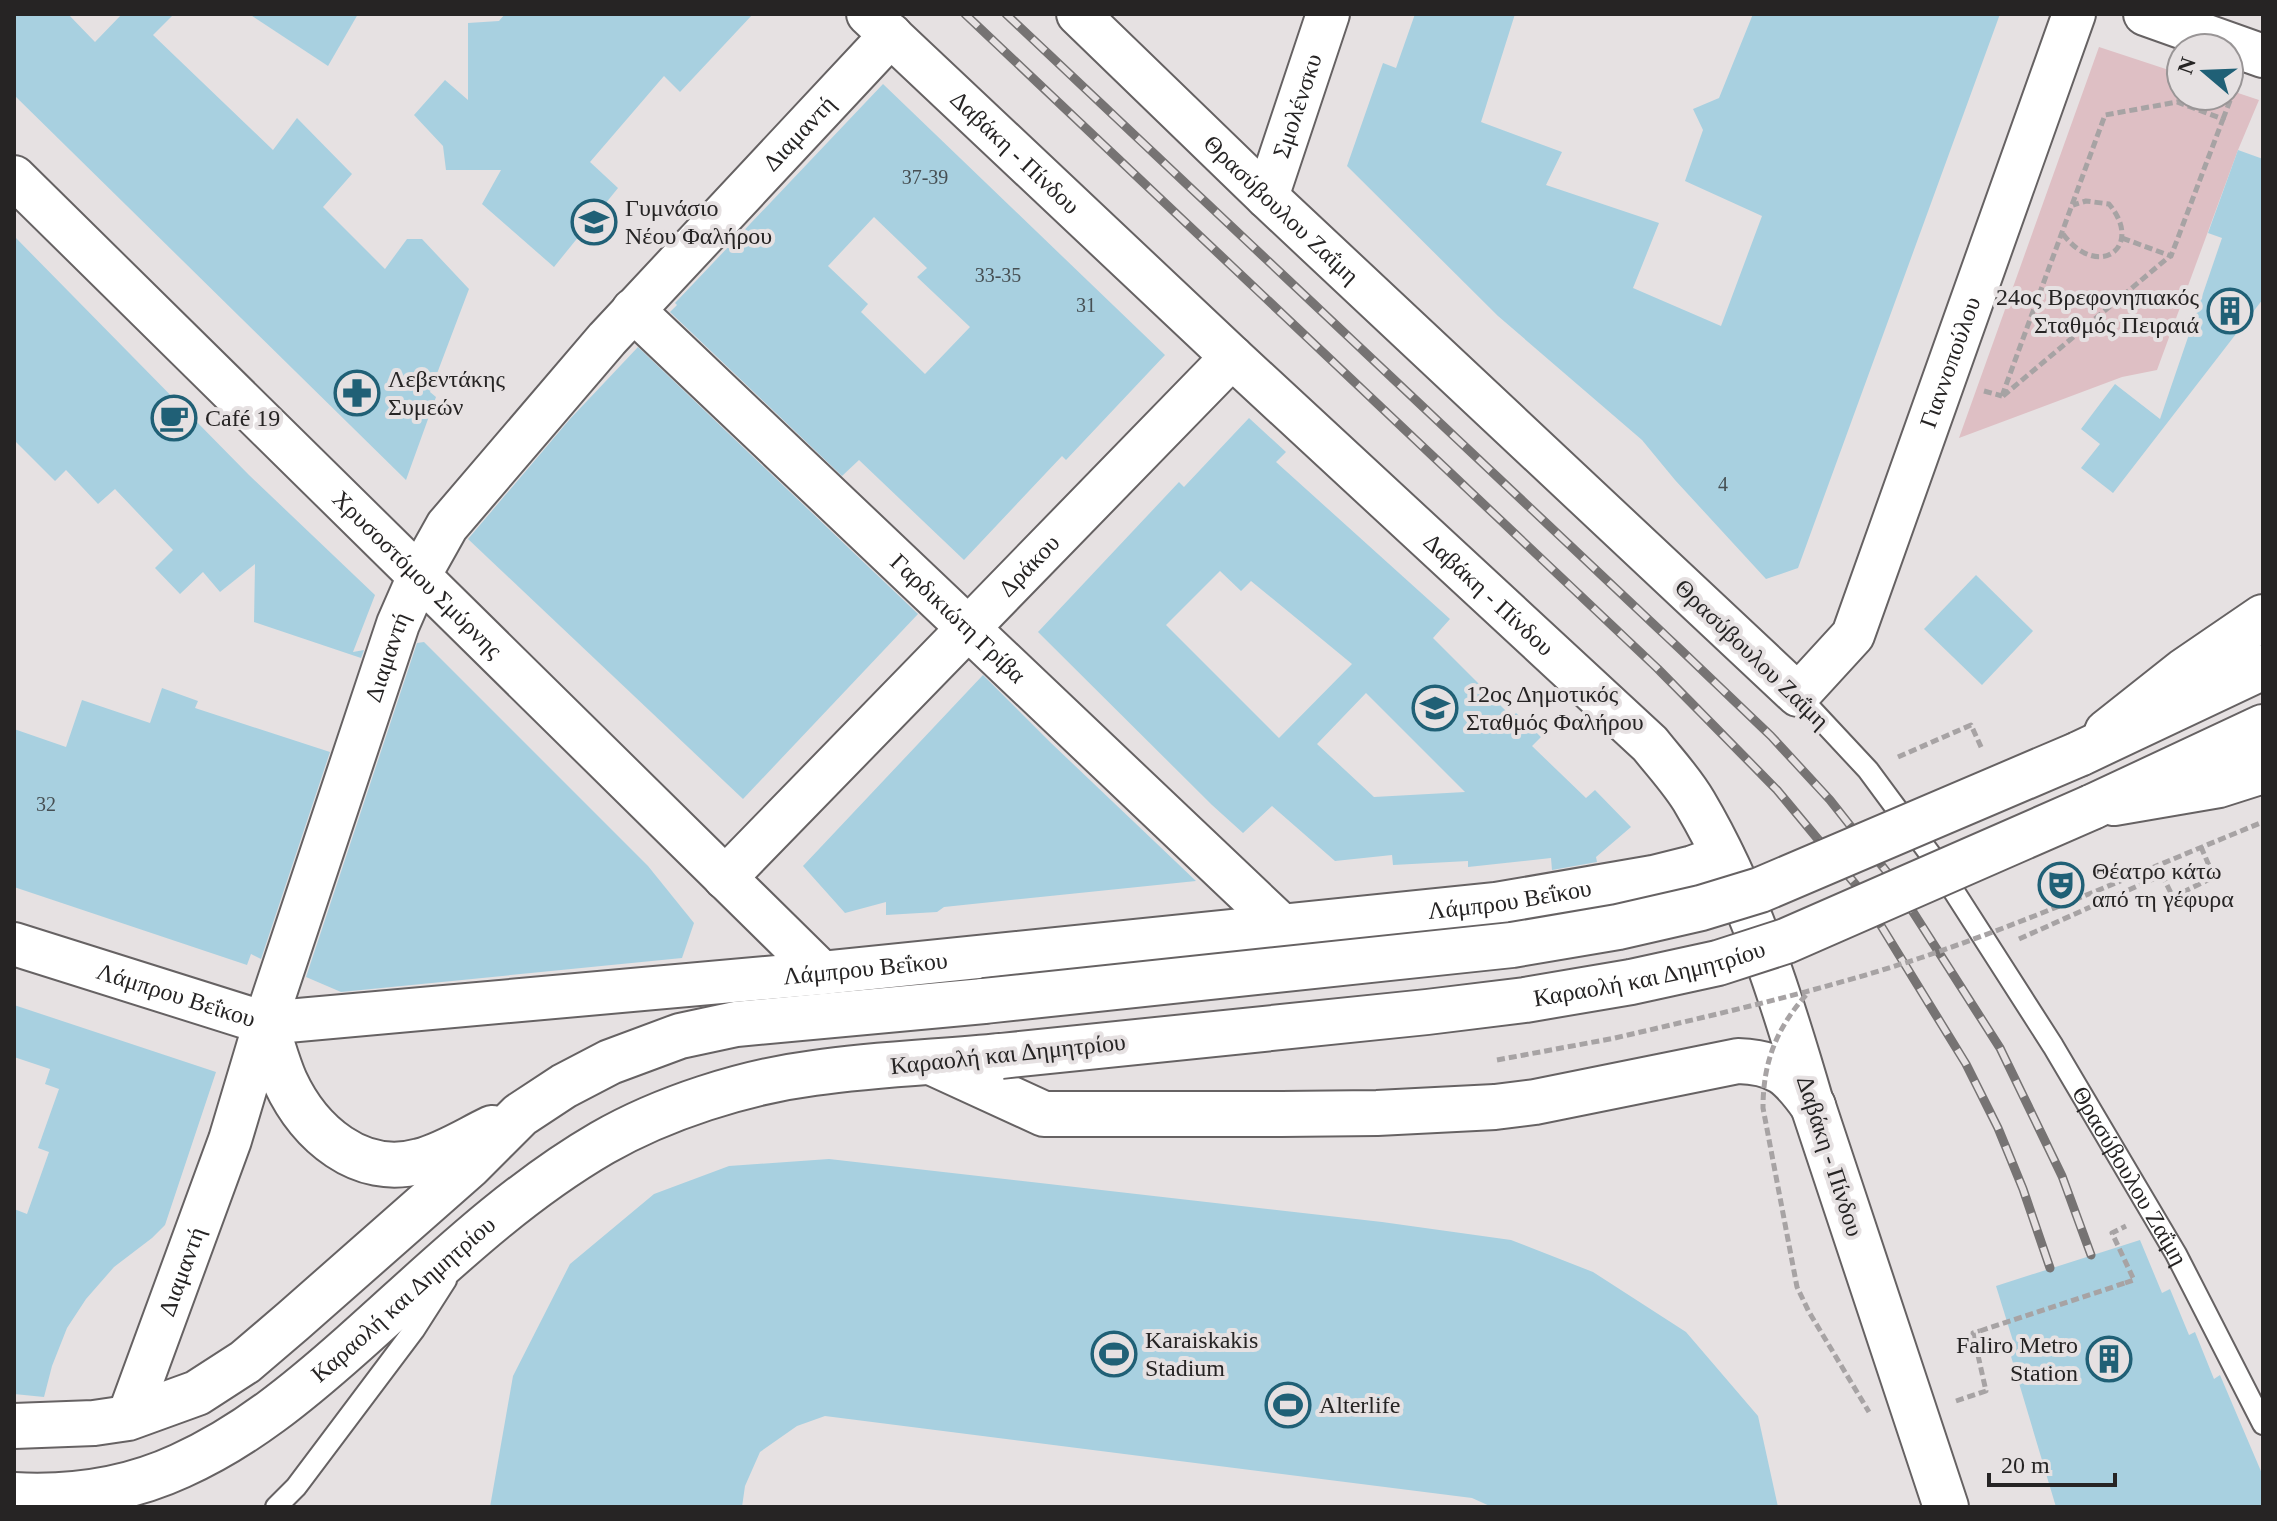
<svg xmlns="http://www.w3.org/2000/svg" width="2277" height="1521" font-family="'Times New Roman',serif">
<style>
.green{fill:#debfc4}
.building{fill:#a8d0e0;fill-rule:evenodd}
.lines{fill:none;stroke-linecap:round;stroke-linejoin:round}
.service-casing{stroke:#666263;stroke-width:24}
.minor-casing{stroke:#666263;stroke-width:46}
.tertiary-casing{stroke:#666263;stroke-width:48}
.secondary-casing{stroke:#666263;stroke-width:48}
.trunk-casing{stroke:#666263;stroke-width:48}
.path{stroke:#a7a3a4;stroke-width:5;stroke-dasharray:8 4;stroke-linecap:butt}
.service{stroke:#fff;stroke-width:20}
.minor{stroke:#fff;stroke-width:42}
.tertiary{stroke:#fff;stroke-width:44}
.secondary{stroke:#fff;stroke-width:44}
.trunk{stroke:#fff;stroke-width:44}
.rail-casing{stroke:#767373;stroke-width:9}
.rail{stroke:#e6e1e2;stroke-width:6;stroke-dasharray:18;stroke-linecap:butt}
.secondary-bridge-casing{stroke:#666263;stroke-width:48;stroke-linecap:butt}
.path-bridge{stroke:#a7a3a4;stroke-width:5;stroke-dasharray:8 4;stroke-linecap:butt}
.secondary-bridge{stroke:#fff;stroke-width:44}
.labels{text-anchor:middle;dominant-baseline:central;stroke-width:8;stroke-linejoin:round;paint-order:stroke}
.number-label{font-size:20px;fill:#464f53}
.street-label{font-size:24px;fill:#262424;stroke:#e6e1e2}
.poi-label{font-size:24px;fill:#262424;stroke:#e6e1e2;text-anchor:start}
</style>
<rect width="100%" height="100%" fill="#e6e1e2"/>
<!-- green -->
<path class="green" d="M2099,47L2181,74V96H2229V90L2259,100L2238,150L2157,370L2122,377L1959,438Z"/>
<!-- building -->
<g class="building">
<path d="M14,14H68L95,42L122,14H174L153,35L273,150L297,118L352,174L323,207L385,269L407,239H422L469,289L430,392L436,397L406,480L14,95Z"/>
<path d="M249,14H358L328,66Z"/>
<path d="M505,14H753L680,92L664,76L590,162L618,188L554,267L482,204L501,170H446L443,146L414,115L445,80L468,100V23L499,21Z"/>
<path d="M1415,14H1515L1481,122L1562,152L1546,185L1659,223L1633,288L1721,326L1762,216L1685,181L1703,130L1693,109L1719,98L1753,14H2000L1798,568L1766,579L1675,480L1642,440L1498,316L1347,166L1383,63L1396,68Z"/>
<path d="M883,84L1165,355L1066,460L1062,456L964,560L859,460L842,476L670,312L677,305L675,303ZM874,217L927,268L917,277L970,327L925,374L861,312L868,304L828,266Z"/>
<path d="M2238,150L2263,159V299L2113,493L2081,468L2100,444L2081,429L2115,384L2160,419L2222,238L2208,233Z"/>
<path d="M14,236L249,475L375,595L353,652L364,650L361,658L254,622L255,564L220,592L203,572L180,594L155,568L173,550L115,489L98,504L66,470L55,481L14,440Z"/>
<path d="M638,347L918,614L743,799L468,539L570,419Z"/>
<path d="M1249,418L1286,452L1276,462L1450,619L1433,638L1512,717L1516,713L1541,737L1532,746L1586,798L1595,790L1631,827L1596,857L1597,862L1552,870L1551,858L1468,867V861L1393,865L1392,855L1335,861L1272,806L1243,833L1212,805L1038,632L1179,482L1184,487ZM1220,571L1241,591L1251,581L1352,664L1279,738L1166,625ZM1366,693L1465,792L1374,797L1317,744Z"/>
<path d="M1976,575L2033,631L1982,685L1924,629Z"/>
<path d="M424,642L648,866L694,923L682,958L341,992L306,977L417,643Z"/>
<path d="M983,675L1050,742L1196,881L944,907L937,912L886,915V902L845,913L803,866Z"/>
<path d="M162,688L198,701L195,708L330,752L261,959L251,954L247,965L14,887V729L66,747L82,700L150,723Z"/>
<path d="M14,1005L216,1072L165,1225L152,1238L114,1267L86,1299L67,1328L52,1366L44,1397L14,1394V1209L27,1214L49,1152L38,1148L59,1089L45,1084L50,1069L14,1057Z"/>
<path d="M829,1159L1382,1222L1511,1240L1593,1272L1686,1332L1758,1416L1778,1507H1492L1472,1498L825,1416L797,1426L760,1452L745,1486L742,1507H490L513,1376L570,1264L654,1194L729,1166Z"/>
<path d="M2140,1240L2162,1293L2170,1289L2189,1335L2195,1332L2214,1379L2220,1375L2263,1476V1507H2056L2007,1343L2013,1341L1996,1286Z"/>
</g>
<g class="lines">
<!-- service casing -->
<g class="service-casing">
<g id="service">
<path id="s1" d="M1798,695L1868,770L1930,854L2053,1046L2176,1254L2263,1424"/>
<path d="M276,1507L296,1487L414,1330L446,1280"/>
</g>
</g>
<!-- minor casing -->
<g class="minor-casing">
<g id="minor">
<path id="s2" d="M868,14L1232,357L1650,744C1665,763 1683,782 1695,803C1750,896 1783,1003 1813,1106"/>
<path id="s3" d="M1078,14L1267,197L1798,695L1853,635L2074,14"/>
<path d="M2145,14L2263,56"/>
<path id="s4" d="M14,177L822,973"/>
<path id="s5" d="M1267,197L1328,14"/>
<path id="s6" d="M633,310L1282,926"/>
<path id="s7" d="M725,878L1232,357"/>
<path id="s8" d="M14,944L265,1023L822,973L1496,904L1653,877L1693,867L1723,856"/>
<path id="s9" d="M128,1418L230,1140L265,1023L398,624L419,576L447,526L607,339L891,35"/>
</g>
</g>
<!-- tertiary casing -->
<g class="tertiary-casing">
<path id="tertiary" d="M1813,1106L1946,1507"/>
</g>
<!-- secondary casing -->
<g class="secondary-casing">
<g id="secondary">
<path d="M2107,732L2184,671L2263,617"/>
<path d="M2114,803L2219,785L2263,771"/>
<path d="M265,1023C272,1042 277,1063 285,1081C309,1133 360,1178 420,1161C444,1155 469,1139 492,1128"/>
<path d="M935,1064L1044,1114H1282L1377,1113L1495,1107L1535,1102L1738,1061C1778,1062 1791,1075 1813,1106"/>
<path d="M14,1426L94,1423L128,1418L197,1393L245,1362L293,1321L469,1166L520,1115L564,1086L610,1062L680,1036L736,1024L984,1001"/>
<path id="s10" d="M14,1495C70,1498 128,1490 180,1466C245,1437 299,1392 352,1345C432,1274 509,1197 602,1143C663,1108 744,1082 814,1073C876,1064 939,1062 1001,1056"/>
</g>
</g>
<!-- trunk casing -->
<g class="trunk-casing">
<g id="trunk">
<path d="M2079,754L2263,667"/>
<path d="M2092,807L2263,727"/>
</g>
</g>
<!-- path -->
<g class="path">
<path d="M2223,119L2234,90"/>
<path d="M2063,234C2098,281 2145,247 2109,204L2086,201L2073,205"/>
<path d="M1984,391L2002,396"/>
<path d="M2002,396L2105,115L2177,102L2223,119L2171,256L2122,238"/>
<path d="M2003,396L2170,256"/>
<path d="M1898,757L1971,725L1982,749"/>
<path d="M2019,939L2162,875L2173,897L2214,877L2201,847"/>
<path d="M1497,1060L1615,1038"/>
<path d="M2125,1283L2134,1280L2112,1233L2126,1226"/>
<path d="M1956,1401L1986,1391L1973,1333L1980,1331"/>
</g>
<!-- service -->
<use href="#service" class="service"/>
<!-- minor -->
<use href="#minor" class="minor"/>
<!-- tertiary -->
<use href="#tertiary" class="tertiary"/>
<!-- secondary -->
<use href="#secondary" class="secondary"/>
<!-- trunk -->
<use href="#trunk" class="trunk"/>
<!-- rail casing -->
<g class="rail-casing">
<g id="rail">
<path d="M965,14L1658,669L1777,790L1856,885L1966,1064L1998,1128L2023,1189L2050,1268"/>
<path d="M1006,14L1682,651L1771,736L1830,800L1890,876L2000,1048L2062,1176L2091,1255"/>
</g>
</g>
<!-- rail -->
<use href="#rail" class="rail"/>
<!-- secondary-bridge casing -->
<g class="secondary-bridge-casing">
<g id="secondary-bridge">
<path d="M984,1001L1512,945L1618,927L1701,908L1760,890L2079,754"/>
<path id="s11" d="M1001,1056L1427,1012L1525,1000L1631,982L1718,963L1786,941L2092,807"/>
</g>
</g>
<!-- path-bridge -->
<g class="path-bridge">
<path d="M1806,995C1776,1029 1763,1063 1763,1108L1797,1287L1809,1312L1869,1412"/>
<path d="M1615,1038C1718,1014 1820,991 1920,958C2036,919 2149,868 2263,822"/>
<path d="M1980,1331L2125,1283"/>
</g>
<!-- secondary-bridge -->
<use href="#secondary-bridge" class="secondary-bridge"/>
</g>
<!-- icons -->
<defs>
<g id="school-ring" transform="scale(2.3)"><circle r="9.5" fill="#e6e1e2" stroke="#206076" stroke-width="1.5"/><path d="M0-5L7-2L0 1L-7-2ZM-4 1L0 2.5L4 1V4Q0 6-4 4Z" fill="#206076"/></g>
<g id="building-ring" transform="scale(2.3)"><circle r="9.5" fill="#e6e1e2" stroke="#206076" stroke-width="1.5"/><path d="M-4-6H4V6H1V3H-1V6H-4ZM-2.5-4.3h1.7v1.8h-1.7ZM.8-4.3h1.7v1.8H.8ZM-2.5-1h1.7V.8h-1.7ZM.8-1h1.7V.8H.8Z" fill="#206076"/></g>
<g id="pharmacy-ring" transform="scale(2.3)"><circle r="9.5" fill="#e6e1e2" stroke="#206076" stroke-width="1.5"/><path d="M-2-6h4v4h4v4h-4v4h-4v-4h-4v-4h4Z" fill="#206076"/></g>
<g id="cafe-ring" transform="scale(2.3)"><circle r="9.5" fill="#e6e1e2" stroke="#206076" stroke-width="1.5"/><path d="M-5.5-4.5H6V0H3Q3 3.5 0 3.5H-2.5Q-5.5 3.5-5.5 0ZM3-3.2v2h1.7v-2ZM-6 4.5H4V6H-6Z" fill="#206076"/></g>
<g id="theatre-ring" transform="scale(2.3)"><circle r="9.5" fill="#e6e1e2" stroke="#206076" stroke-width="1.5"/><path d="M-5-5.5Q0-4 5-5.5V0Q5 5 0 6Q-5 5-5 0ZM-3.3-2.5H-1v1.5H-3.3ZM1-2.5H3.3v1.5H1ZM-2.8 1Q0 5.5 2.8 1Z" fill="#206076"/></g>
<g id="stadium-ring" transform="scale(2.3)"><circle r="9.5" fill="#e6e1e2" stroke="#206076" stroke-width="1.5"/><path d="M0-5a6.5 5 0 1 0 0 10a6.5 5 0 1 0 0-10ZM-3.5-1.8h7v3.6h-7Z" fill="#206076"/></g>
</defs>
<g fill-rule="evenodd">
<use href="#school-ring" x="594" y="222"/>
<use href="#building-ring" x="2230" y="311"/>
<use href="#pharmacy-ring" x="357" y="393"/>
<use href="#cafe-ring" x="174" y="418"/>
<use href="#school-ring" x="1435" y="708"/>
<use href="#theatre-ring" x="2061" y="885"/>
<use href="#stadium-ring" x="1114" y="1354"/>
<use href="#building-ring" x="2109" y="1359"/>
<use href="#stadium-ring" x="1288" y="1405"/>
</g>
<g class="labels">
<!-- number labels -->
<g class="number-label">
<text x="925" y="177">37-39</text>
<text x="998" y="275">33-35</text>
<text x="1086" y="305">31</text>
<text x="1723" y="484">4</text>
<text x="46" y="804">32</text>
</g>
<!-- street labels -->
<g class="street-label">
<text stroke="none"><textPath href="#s5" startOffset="96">Σμολένσκυ</textPath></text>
<text stroke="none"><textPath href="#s9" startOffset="1476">Διαμαντή</textPath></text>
<text stroke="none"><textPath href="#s2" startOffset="202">Δαβάκη - Πίνδου</textPath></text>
<text stroke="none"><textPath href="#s3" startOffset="282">Θρασύβουλου Ζαΐμη</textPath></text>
<text stroke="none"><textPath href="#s3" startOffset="1362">Γιαννοπούλου</textPath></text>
<text stroke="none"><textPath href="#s7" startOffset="436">Δράκου</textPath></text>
<text stroke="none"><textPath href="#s4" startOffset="566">Χρυσοστόμου Σμύρνης</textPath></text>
<text stroke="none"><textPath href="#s2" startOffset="850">Δαβάκη - Πίνδου</textPath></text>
<text stroke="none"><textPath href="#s6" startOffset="448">Γαρδικιώτη Γρίβα</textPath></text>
<text transform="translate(1752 654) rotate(44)">Θρασύβουλου Ζαΐμη</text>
<text stroke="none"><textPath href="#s9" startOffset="804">Διαμαντή</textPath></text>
<text stroke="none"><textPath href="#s8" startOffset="1514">Λάμπρου Βεΐκου</textPath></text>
<text stroke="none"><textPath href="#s8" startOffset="866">Λάμπρου Βεΐκου</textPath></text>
<text stroke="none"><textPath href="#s11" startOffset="654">Καραολή και Δημητρίου</textPath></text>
<text stroke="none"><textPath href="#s8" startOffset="170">Λάμπρου Βεΐκου</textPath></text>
<text transform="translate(1008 1054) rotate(-6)">Καραολή και Δημητρίου</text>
<text transform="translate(1830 1156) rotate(72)">Δαβάκη - Πίνδου</text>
<text stroke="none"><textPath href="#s1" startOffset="586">Θρασύβουλου Ζαΐμη</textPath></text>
<text stroke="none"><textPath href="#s9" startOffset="156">Διαμαντή</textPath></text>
<text stroke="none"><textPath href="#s10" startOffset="450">Καραολή και Δημητρίου</textPath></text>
</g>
<!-- poi labels -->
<g class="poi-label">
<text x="625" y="208">Γυμνάσιο<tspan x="625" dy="28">Νέου Φαλήρου</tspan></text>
<text x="2199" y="297" text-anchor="end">24ος Βρεφονηπιακός<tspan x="2199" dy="28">Σταθμός Πειραιά</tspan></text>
<text x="388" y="379">Λεβεντάκης<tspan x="388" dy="28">Συμεών</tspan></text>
<text x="205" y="418">Café 19</text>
<text x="1466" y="694">12ος Δημοτικός<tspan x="1466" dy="28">Σταθμός Φαλήρου</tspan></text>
<text x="2092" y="871">Θέατρο κάτω<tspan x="2092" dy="28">από τη γέφυρα</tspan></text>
<text x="1145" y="1340">Karaiskakis<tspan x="1145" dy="28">Stadium</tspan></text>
<text x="2078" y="1345" text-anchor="end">Faliro Metro<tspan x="2078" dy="28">Station</tspan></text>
<text x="1319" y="1405">Alterlife</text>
</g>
</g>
<!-- border -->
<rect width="2277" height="1521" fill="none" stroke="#262424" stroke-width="32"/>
<!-- north arrow -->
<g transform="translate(2205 72) rotate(289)"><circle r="38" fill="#e6e1e2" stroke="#999596" stroke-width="2"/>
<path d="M0-6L14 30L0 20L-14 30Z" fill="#206076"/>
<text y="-12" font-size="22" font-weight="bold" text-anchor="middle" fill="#262424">N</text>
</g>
<!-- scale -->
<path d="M1989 1473v12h126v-12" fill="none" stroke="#262424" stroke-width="4"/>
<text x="2001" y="1473" font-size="24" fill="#262424" stroke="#e6e1e2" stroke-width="6" paint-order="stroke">20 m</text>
</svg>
